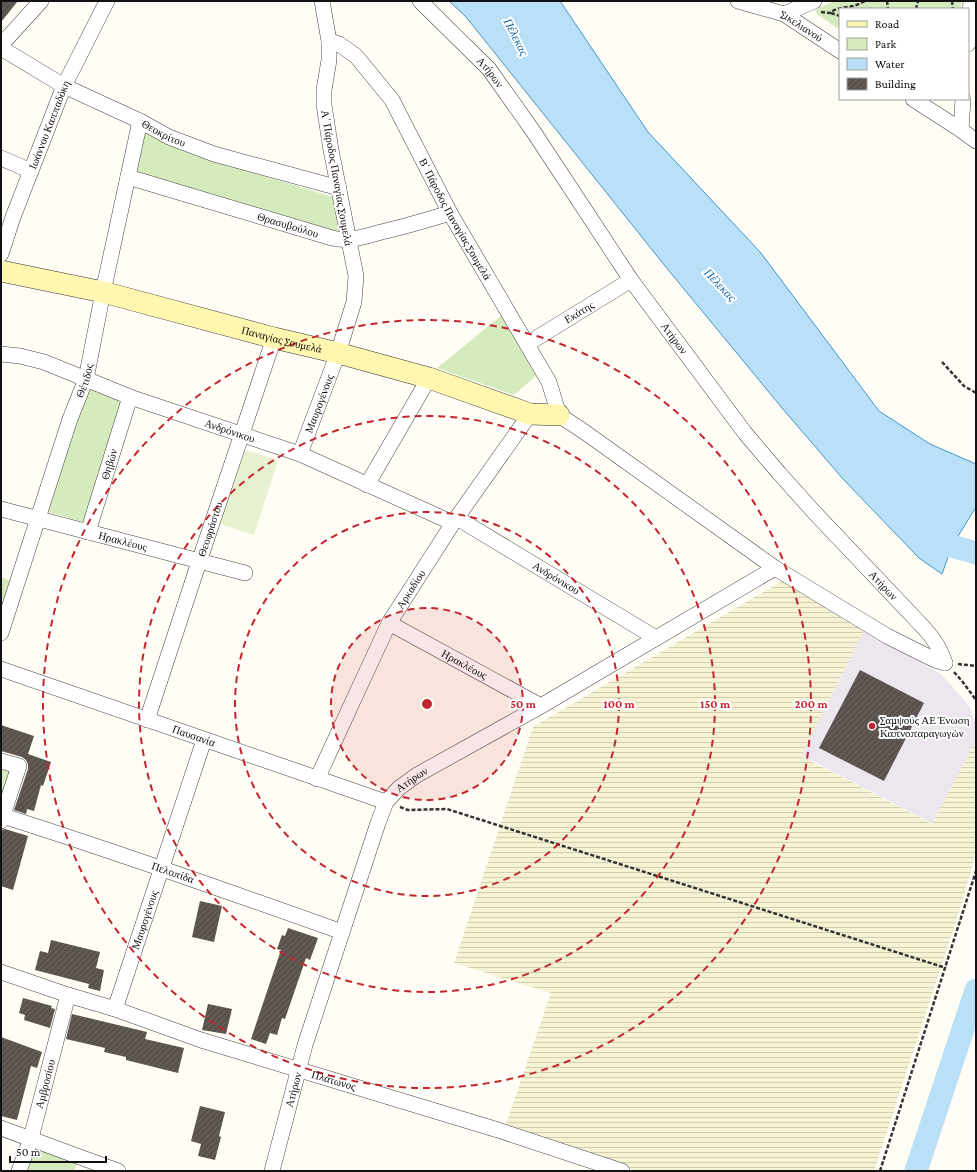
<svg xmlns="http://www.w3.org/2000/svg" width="977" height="1172" font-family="'Crimson Pro',serif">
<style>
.industrial{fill:#eee6ef}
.farmland{fill:url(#farmland-rules)}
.green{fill:#d5ebbd}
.pitch{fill:#e6f2cf}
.water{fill:#b9e0f7;stroke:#3f96cf}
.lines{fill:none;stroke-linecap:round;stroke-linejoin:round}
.river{stroke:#b9e0f7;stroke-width:23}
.building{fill:url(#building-hatch)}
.street-casing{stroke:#444;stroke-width:16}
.secondary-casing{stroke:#333;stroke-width:22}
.path{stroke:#333;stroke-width:2.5;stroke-dasharray:4 2;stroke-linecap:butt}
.street{stroke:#fff;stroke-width:15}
.secondary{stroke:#fff6b0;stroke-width:21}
.ring{fill:none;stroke:#c4262e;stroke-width:2;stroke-dasharray:7 5}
.poi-dot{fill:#c4262e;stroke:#fff;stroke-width:1.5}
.labels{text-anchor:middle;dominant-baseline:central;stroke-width:4;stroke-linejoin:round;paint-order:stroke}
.street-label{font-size:11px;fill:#111;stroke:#fff}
.poi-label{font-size:11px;fill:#111;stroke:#fff;text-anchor:start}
.water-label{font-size:12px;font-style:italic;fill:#1768a6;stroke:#fff}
.centre{fill:#c4262e;stroke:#fff;stroke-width:2}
.ring-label{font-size:12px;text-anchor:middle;font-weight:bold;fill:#c4262e;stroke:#fff;stroke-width:4;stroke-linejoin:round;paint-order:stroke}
</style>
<defs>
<pattern id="farmland-rules" width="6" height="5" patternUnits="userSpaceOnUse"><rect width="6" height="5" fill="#f6f3d4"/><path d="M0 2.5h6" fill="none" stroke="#d2cfb5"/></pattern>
<pattern id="building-hatch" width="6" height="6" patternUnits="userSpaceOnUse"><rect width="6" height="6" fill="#5a524d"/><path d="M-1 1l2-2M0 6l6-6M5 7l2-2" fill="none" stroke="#6d6662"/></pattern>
</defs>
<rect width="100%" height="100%" fill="#fffdf5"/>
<!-- industrial -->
<path class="industrial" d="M864,630L941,674L970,707L976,725V740L933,824L801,755Z"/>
<!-- farmland -->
<path class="farmland" d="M782,581L864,630L801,756L932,824L976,740V849L973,865L958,915L874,1171H638L505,1127L551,993L454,963L533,727Z"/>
<!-- green -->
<g class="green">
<path d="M835,1H962L961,9H840V30L817,14L815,11L818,8Z"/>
<path d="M143,132L180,150L333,197L339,236L136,174Z"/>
<path d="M502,315L536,376L514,395L437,368Z"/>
<path d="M89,387L123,401L85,520L83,522L48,512L46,509Z"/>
<path d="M1,577L13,582L1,615Z"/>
<path d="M1,765L11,769L1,806Z"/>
<path d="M33,1144L78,1161L74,1171H24Z"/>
</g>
<!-- pitch -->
<path class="pitch" d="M241,449L278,460L254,535L217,523Z"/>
<!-- water -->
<path class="water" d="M449,1H560L648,132L761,253L879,411L930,444L976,464V507L952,546L942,574L919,558L843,479L782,408L665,266L466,17Z"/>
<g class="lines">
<!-- river -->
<g class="river">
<path d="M923,536L931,541L952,546L976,553"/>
<path d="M916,1171L976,990"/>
</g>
</g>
<!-- building -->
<g class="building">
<path d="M1,1H18L1,22Z"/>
<path d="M860,670L924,703L884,781L819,748Z"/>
<path d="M1,725L34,736L28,754L51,762L43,786L41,785L34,811L27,809L26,814L14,810L28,769V764L26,760L22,757L1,751Z"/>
<path d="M5,829L28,836L13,890L1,886V830Z"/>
<path d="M200,901L222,906L214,942L192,937Z"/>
<path d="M288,928L318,938L310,960L306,958L285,1019L282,1018L277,1035L270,1033L266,1044L251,1039L281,950L277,949L282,935L285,936Z"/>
<path d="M51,940L100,952L96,968L104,970L100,991L88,988L89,984L35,970L40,951L48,953Z"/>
<path d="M23,998L52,1006L51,1008L55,1009L50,1028L24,1020L25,1015L19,1013Z"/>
<path d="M208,1004L232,1009L226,1034L202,1030Z"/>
<path d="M72,1014L147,1032L145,1039L184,1048L178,1073L126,1060V1057L104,1052L105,1048L66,1039Z"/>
<path d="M1,1037L42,1052L37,1068L31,1066L17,1120L1,1116Z"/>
<path d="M200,1106L225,1112L219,1136L221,1137L215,1160L198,1156L201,1144L191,1141Z"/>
</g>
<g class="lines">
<!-- street casing -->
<g class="street-casing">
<g id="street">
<path id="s1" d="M420,1L489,69L533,131L631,280L745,433L779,473L813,511L925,629C934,639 941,650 945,663"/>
<path id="s2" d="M738,1L784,14L840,51"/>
<path d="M784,14L814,1"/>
<path id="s3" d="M329,41L339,44L356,56L392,100L450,213L549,382L559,415L586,433L775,568L887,636L935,660L945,663"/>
<path d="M968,44L971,1"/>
<path d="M1,45L41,1"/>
<path id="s4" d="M1,48L64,86L140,121L169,137L214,154L339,188"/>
<path d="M913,99L961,130L976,141"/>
<path d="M961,130L963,99"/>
<path d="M1,158L31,171"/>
<path id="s5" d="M128,177L332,238C348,242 364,237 381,232C404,227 427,220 450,213"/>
<path id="s6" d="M1,254L13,217L64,86L107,1"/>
<path id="s7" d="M527,344L631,280"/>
<path id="s8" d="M1,354L20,356L44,362L130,397L300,454L453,523"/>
<path id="s9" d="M300,454L338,353L354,302L356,276L331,150L324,105V90L329,60V41L322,1"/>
<path d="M367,485L429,378"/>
<path id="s10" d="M1,509L245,573"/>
<path id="s11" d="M457,518L656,638"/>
<path id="s12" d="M88,532L130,397"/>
<path id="s13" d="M389,623L541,706"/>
<path id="s14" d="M1,633L70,419L86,379L103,292L140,121"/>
<path id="s15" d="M1,669L386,802"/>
<path id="s16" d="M147,720L199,562L274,338"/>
<path d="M1,761L19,766L1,821"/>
<path id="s17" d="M317,779L389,623L453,523L530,414"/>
<path id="s18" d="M3,816C117,852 230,892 342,932"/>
<path id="s19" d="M1,972L68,995L115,1009L201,1040L498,1130L622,1171"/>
<path id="s20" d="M115,1009L204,740"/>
<path d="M1,1128L118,1171"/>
<path id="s21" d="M19,1171L31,1138L68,995"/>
<path id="s22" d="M272,1171L305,1045L378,823L386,802L399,788L417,775L541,706L775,568"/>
</g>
</g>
<!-- secondary casing -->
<g class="secondary-casing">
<g id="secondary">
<path id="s23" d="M1,271L103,292L274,338L338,353L429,378L530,414L559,415"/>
</g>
</g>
<!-- path -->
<g class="path">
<path d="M887,1L888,9"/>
<path d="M952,1L953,9"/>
<path d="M916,9L918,1"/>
<path d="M821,12L830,13C837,7 845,8 853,6C857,5 861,3 865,1"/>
<path d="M831,13L840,16"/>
<path d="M942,362L964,386L976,393"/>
<path d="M958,664L976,666"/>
<path d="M954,672L962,681L976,700"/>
<path d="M400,807L408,810L447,809L946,968"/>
<path d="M880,1171L976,871"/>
</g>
<!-- street -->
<use href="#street" class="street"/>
<!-- secondary -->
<use href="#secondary" class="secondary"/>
</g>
<!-- distance rings -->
<circle cx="427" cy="704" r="96" fill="#c4262e" fill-opacity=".12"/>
<g class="ring">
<circle cx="427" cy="704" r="96"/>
<circle cx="427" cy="704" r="192"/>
<circle cx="427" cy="704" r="288"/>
<circle cx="427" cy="704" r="384"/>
</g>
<!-- markers -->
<circle class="poi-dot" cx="872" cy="726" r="4"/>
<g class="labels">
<!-- street labels -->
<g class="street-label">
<text stroke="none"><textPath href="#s2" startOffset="69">Σικελιανού</textPath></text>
<text stroke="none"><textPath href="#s1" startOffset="100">Ατήρων</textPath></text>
<text stroke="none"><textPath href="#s6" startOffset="138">Ιωάννου Καππαδόκη</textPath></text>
<text stroke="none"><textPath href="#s4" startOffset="184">Θεοκρίτου</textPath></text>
<text transform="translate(337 178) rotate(80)">Α΄ Πάροδος Παναγίας Σουμελά</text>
<text stroke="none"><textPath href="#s3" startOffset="223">Β΄ Πάροδος Παναγίας Σουμελά</textPath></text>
<text stroke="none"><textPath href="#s5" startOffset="167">Θρασυβούλου</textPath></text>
<text stroke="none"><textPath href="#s7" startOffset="61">Εκάτης</textPath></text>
<text stroke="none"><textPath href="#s1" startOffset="424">Ατήρων</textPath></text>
<text stroke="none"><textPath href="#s23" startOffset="289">Παναγίας Σουμελά</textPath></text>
<text stroke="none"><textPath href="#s14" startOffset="266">Θέτιδος</textPath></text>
<text stroke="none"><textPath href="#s9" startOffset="54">Μαυρογένους</textPath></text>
<text stroke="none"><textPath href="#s8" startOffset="242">Ανδρόνικου</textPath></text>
<text stroke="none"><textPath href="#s12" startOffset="71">Θηβών</textPath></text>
<text stroke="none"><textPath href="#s16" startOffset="201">Θεοφράστου</textPath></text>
<text stroke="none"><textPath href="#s10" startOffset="126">Ηρακλέους</textPath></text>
<text stroke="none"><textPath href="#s11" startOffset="116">Ανδρόνικου</textPath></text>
<text stroke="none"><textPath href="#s1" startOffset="748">Ατήρων</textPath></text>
<text stroke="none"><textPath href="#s17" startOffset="212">Αρκαδίου</textPath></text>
<text stroke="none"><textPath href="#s13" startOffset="86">Ηρακλέους</textPath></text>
<text stroke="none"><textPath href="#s15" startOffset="204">Παυσανία</textPath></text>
<text stroke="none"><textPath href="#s22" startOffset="421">Ατήρων</textPath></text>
<text stroke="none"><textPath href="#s18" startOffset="179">Πελοπίδα</textPath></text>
<text stroke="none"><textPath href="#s20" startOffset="94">Μαυρογένους</textPath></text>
<text stroke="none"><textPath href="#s19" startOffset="350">Πλάτωνος</textPath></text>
<text stroke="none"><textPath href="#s21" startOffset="91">Αμβροσίου</textPath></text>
<text stroke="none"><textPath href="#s22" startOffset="84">Ατήρων</textPath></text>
</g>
<!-- poi labels -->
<g class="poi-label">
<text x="880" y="720">Σαμψούς ΑΕ Ένωση<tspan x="880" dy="13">Καπνοπαραγωγών</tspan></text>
</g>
<!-- water labels -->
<g class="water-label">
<text transform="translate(516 37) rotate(63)">Πέλεκας</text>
<text transform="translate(720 285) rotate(46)">Πέλεκας</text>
</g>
</g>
<circle cx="427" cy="704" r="6" class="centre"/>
<g class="ring-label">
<text x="523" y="708">50 m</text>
<text x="619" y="708">100 m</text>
<text x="715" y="708">150 m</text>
<text x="811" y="708">200 m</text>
</g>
<!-- border -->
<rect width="977" height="1172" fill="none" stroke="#111111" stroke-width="4"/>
<!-- legend -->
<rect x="839" y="8" width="130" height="92" fill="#ffffff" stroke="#a0a0a0"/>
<rect x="847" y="21" width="20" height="6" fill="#fff6b0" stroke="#a0a0a0"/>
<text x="875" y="28" font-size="12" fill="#111111">Road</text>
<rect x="847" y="38" width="20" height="12" fill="#d5ebbd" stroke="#a0a0a0"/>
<text x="875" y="48" font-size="12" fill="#111111">Park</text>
<rect x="847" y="58" width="20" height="12" fill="#b9e0f7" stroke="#a0a0a0"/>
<text x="875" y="68" font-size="12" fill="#111111">Water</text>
<rect x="847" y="78" width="20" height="12" fill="url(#building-hatch)" stroke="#a0a0a0"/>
<text x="875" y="88" font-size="12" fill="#111111">Building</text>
<!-- scale -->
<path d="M10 1156v6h96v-6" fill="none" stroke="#111111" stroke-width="2"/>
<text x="16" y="1156" font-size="12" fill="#111111" stroke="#ffffff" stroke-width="3" paint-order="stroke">50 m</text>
</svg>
